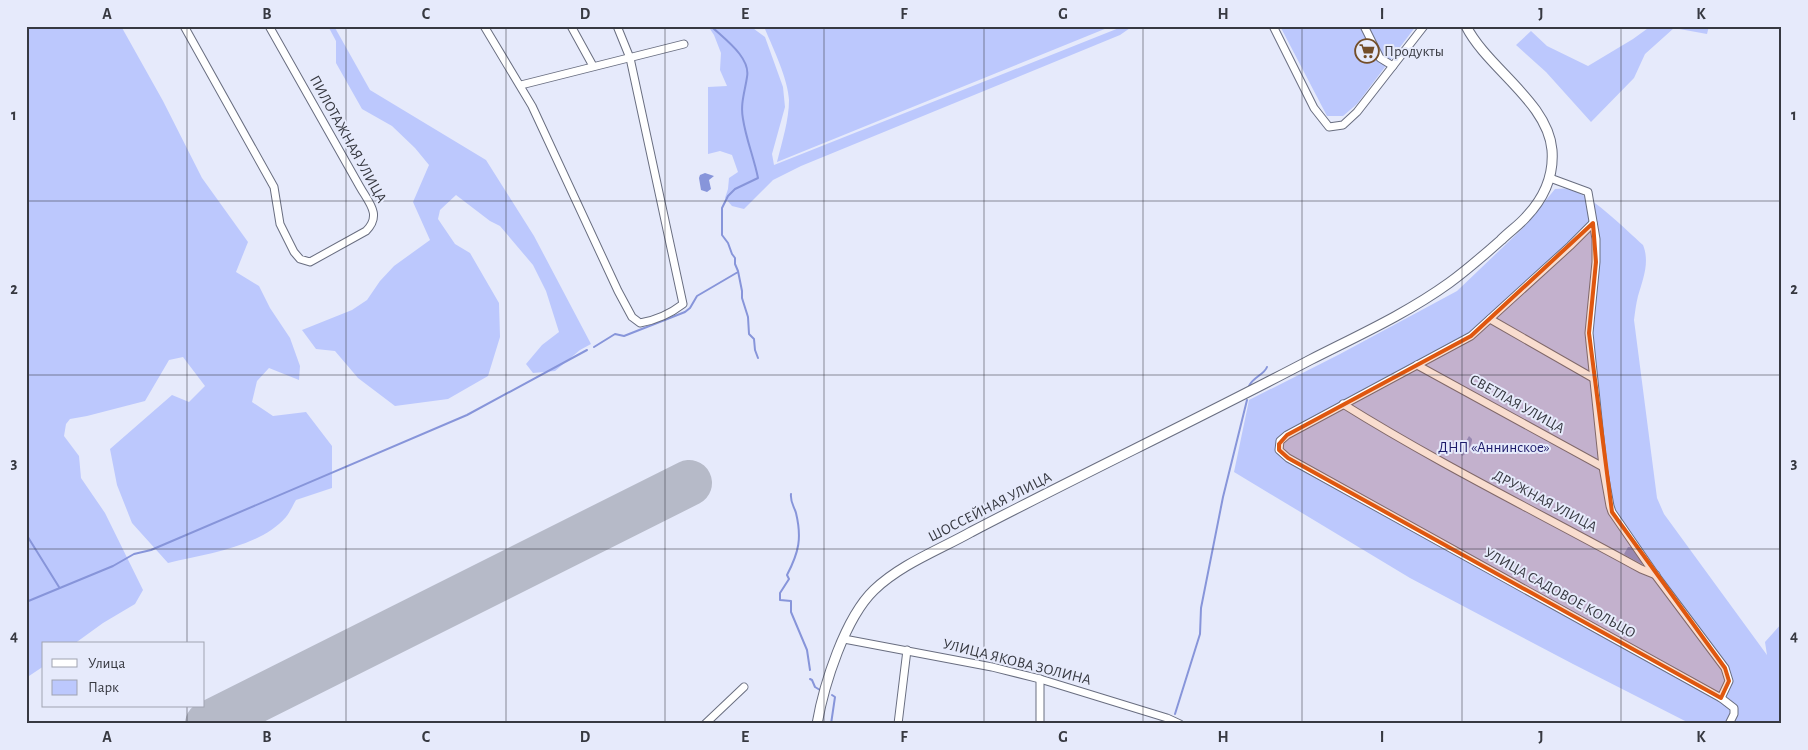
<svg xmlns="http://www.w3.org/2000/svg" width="1808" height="750" font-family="'Alegreya Sans',sans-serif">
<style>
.green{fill:#bcc8fd}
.water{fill:#8795da}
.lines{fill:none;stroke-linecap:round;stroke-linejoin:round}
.stream{stroke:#8795da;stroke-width:2}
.runway{stroke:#b6bac8;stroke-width:46}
.minor-casing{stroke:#696e80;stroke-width:9}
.major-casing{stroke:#696e80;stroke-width:11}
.minor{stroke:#fff;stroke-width:7}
.major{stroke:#fff;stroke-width:9}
.marked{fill:#df570f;fill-opacity:0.2;stroke:#df570f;stroke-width:4;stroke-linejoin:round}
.grid{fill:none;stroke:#373941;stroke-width:1;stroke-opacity:0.55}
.labels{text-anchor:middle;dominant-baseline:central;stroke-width:4;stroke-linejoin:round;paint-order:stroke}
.poi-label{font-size:15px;fill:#373941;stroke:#e6eafb;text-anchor:start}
.street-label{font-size:15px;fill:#373941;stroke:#e6eafb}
.park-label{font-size:15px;fill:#1c1b6a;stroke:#e6eafb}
.neatline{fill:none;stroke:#373941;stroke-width:2}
.grid-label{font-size:16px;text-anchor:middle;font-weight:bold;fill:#373941}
</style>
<rect width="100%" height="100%" fill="#e6eafb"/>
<!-- green -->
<g class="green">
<path d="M26,26H121L163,101L202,178L248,242L236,272L259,286L270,308L290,338L300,366L299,380L269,368L257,381L252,402L273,416L306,412L332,446V488L296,500C293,505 290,512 286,517C260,547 206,554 168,563L132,523L117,485L110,449L172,395L189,402L205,386L183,357L169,360L145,401L87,416L70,419L66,424L64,436L79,456L81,478L105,513L143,590L135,604L103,623L74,644H44V666L26,678Z"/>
<path d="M328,26H334L370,90L486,160L534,236L591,344L580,350L555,371L533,373L526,364L542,345L559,332L546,291L533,265L500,226L490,221L456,195L440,210L438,219L455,244L470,253L499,303L500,337L488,376L448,399L395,406L358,378L335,351L316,349L302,330L352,310L367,300L380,281L394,266L430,240L413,202L429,165L415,148L392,126L362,109L336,63V41Z"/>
<path d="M708,26H750L765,37L783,87L785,107L772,154L774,165L1124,26H1133L1120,35L801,166L773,180L744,209L732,206L725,198L728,189L729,178L738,172L732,155L720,151L708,154V87L727,86L720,70L721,53L714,35Z"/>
<path d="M760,26H1112L777,162C782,142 789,120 789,100C788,79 773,48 765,29Z"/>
<path d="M1280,26H1416L1357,104L1343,116H1327Z"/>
<path d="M1651,26H1709L1707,34L1674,28L1645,54L1634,78L1591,122L1546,72L1516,45L1531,31L1547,46L1588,66L1633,39Z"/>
<path d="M1555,189C1559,189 1563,188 1567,189C1588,191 1626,230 1643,245C1650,262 1643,279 1638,296C1636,304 1635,312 1634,320L1657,498L1664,514L1767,655L1765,642L1782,623V724H1691L1573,664L1410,578L1234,472L1249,400L1340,354L1457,291L1524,227Z"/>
</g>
<!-- water -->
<g class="water">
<path d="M705,173L714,176L709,180L711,189L707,192L701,190L699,178L700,175Z"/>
<path d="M1469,436L1472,439C1472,445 1468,453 1462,456L1460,452Z"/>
<path d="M1628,547H1631L1643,562L1642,564L1625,555L1624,554Z"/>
</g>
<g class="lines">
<!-- stream -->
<g class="stream">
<path d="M711,26C723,38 751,57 747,77C745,91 740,104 743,119C746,139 754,158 758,178L735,189L728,196L722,208V235L728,243L732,254L735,258V264L738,271L742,291V298L748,317L749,334L754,339L755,350L758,358"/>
<path d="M594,347L615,334L624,336L685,312L690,308L697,296L738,272"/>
<path d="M1249,386C1253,377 1264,375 1267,367"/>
<path d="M791,494C790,502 794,506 796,513C802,538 799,552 787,575L789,579L780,593V600L791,601V612L807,650L810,670"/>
<path d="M26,534L59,587"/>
<path d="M26,602L113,566L134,554L151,550L467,415L587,350"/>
<path d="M810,679L812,680L815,687L820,690"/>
<path d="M1175,714L1200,634L1201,608L1223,497L1247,400"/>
<path d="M831,724L835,697L832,695"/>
</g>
<!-- runway -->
<path class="runway" d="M208,724L689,483"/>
<!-- minor casing -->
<g class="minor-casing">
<g id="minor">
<path d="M184,26L274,187L280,224L294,252L300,259L310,262L366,231C382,215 369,203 360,187L269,26"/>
<path d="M484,26L532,106L618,291L632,317L640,323C657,320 670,314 683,304L630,58L617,26"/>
<path d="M571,26L593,66"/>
<path d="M1273,26L1314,108L1329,127L1343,125L1357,112L1424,26"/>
<path d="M1364,26L1380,58L1393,66"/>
<path d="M521,85L684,44"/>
<path d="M1550,178L1588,192L1596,239V262L1589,333L1603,467L1610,506L1612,512L1656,576L1725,668L1729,681L1721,698"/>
<path d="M1593,223L1570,246L1471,336L1287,435L1280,441L1279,450L1288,458L1721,698L1734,708V714L1729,724"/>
<path d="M1490,319L1593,378"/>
<path d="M1417,365L1603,467"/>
<path d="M1343,404C1439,464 1541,514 1641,569L1656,575"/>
<path d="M844,639L992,667L1040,679L1167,718L1180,724"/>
<path d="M705,724L744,687"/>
<path d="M898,724L907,650"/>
<path d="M1040,724V679"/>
</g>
</g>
<!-- major casing -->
<g class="major-casing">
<path id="major" d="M817,724C824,684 845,618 874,590C901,564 939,550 971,532C1084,473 1198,419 1310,360C1357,336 1406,314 1449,283C1467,270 1484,255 1501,240C1509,232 1519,225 1526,217C1544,198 1554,176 1552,150C1548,102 1487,68 1466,26"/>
</g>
<!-- minor -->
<use href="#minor" class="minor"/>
<!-- major -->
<use href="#major" class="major"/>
</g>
<!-- marked area -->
<path class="marked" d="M1593,223L1596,262L1589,333L1612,512L1725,668L1729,681L1721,698L1288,458L1279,450V444L1287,435L1471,336Z"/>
<!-- grid -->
<path class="grid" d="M187,26V644M346,26V724M506,26V724M665,26V724M824,26V724M984,26V724M1143,26V724M1302,26V724M1462,26V724M1621,26V724M26,201H1782M26,375H1782M26,549H1782M187,706V724"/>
<!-- icons -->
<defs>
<g id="supermarket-ring" transform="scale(1.25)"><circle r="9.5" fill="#e6eafb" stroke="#734e29" stroke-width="1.5"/><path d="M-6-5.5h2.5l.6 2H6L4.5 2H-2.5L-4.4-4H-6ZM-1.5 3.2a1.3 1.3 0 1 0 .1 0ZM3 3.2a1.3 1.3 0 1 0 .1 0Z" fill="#734e29"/></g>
</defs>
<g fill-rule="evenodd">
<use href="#supermarket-ring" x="1367" y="51"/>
</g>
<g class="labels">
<!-- poi labels -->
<g class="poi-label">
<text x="1384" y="51">Продукты</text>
</g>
<!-- street labels -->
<g class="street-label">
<text transform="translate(348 139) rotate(61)">ПИЛОТАЖНАЯ УЛИЦА</text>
<text transform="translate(1517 404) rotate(29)">СВЕТЛАЯ УЛИЦА</text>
<text transform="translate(1545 501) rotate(28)">ДРУЖНАЯ УЛИЦА</text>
<text transform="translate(990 507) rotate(-27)">ШОССЕЙНАЯ УЛИЦА</text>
<text transform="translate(1560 593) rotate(29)">УЛИЦА САДОВОЕ КОЛЬЦО</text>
<text transform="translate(1017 662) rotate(14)">УЛИЦА ЯКОВА ЗОЛИНА</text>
</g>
<!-- park labels -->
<g class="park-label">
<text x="1494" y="447">ДНП «Аннинское»</text>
</g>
</g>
<!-- border -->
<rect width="1808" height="750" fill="none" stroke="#e6eafb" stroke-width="55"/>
<!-- legend -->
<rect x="42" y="642" width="162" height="65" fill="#e6eafb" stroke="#a0a3b1"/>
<rect x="52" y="659" width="25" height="8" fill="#ffffff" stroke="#a0a3b1"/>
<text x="88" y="668" font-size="15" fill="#373941">Улица</text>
<rect x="52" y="680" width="25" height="15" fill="#bcc8fd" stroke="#a0a3b1"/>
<text x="88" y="692" font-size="15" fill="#373941">Парк</text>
<rect x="28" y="28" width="1752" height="694" class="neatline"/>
<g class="grid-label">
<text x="107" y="19">A</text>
<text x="267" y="19">B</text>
<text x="426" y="19">C</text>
<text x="585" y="19">D</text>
<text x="745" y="19">E</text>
<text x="904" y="19">F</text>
<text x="1063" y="19">G</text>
<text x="1223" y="19">H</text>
<text x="1382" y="19">I</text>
<text x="1541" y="19">J</text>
<text x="1701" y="19">K</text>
<text x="14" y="120">1</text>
<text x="1794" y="120">1</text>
<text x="14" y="294">2</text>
<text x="1794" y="294">2</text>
<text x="14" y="468">3</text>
<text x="1794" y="468">3</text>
<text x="14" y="641">4</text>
<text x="1794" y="641">4</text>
<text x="107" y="742">A</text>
<text x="267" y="742">B</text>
<text x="426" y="742">C</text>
<text x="585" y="742">D</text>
<text x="745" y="742">E</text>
<text x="904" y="742">F</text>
<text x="1063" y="742">G</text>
<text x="1223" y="742">H</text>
<text x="1382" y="742">I</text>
<text x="1541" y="742">J</text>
<text x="1701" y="742">K</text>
</g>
</svg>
